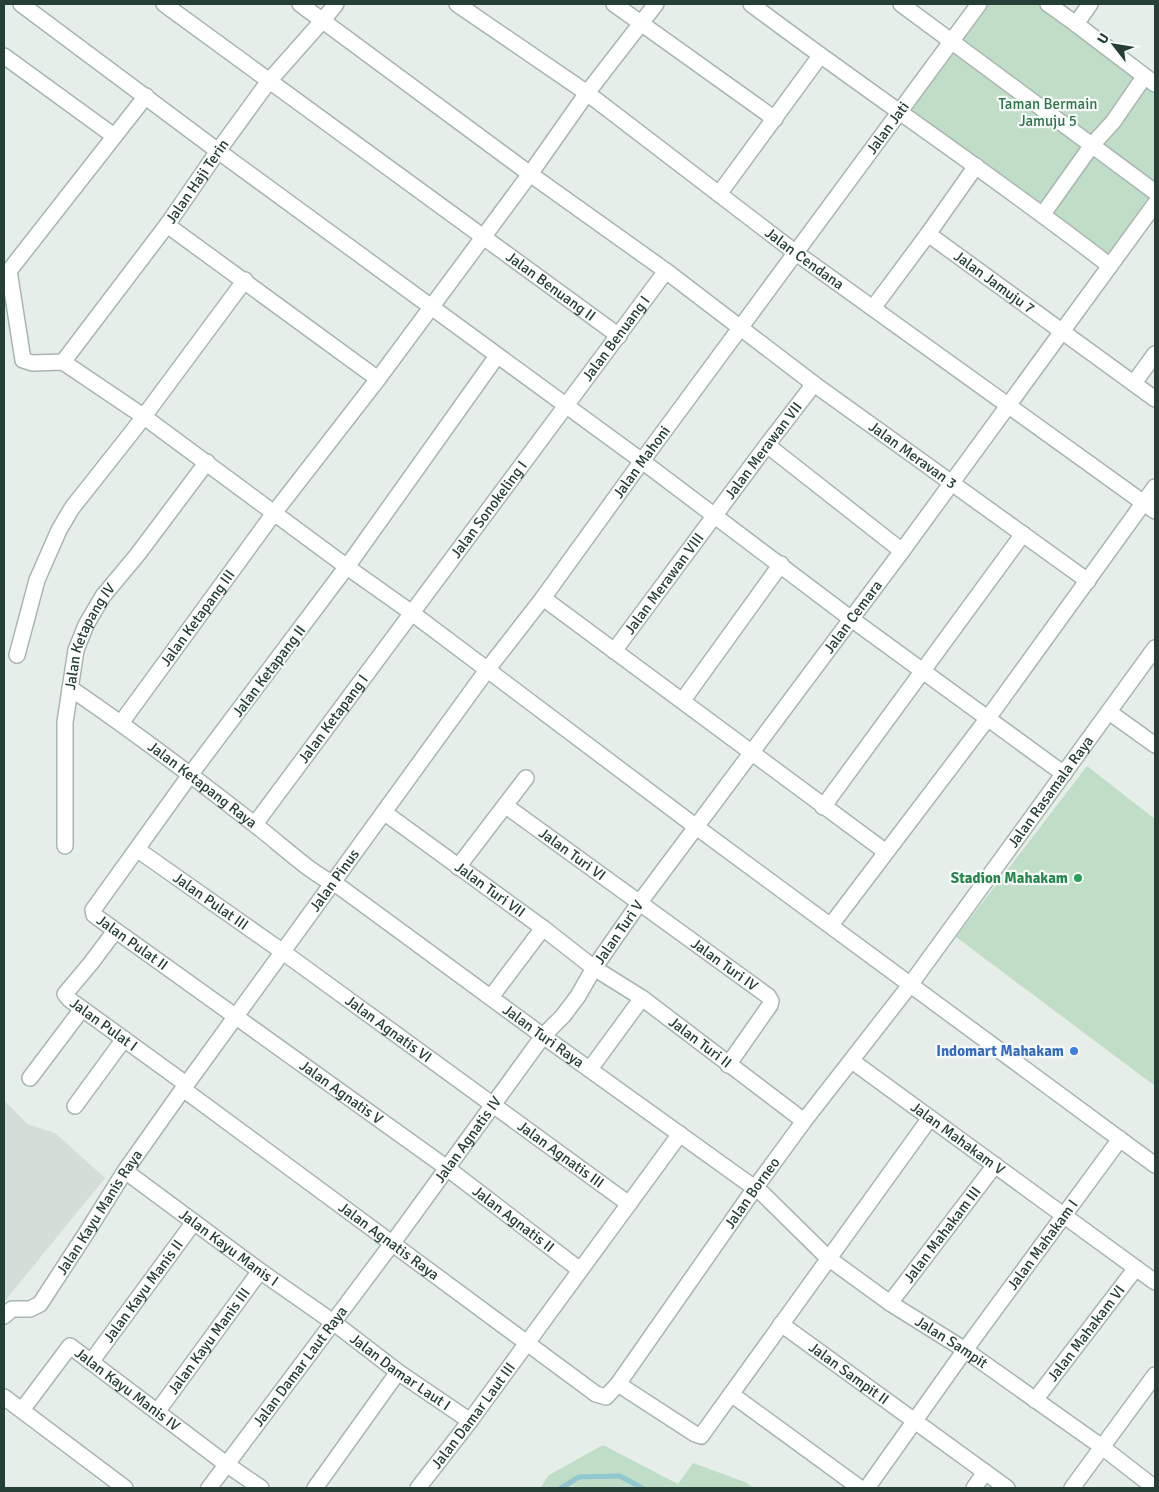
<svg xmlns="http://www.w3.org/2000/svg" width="1159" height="1492" font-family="Signika,sans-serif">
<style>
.built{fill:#d4ded9}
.green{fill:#c0ddc7}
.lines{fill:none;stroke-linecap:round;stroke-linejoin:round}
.stream{stroke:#91c7cf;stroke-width:5}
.minor-casing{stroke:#a8b6b1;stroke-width:18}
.minor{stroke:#fff;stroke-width:15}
.leisure-dot{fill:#2e9e5b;stroke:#f6faf8;stroke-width:2}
.shop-dot{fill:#3f7fe0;stroke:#f6faf8;stroke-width:2}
.labels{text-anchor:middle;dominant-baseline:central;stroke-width:4.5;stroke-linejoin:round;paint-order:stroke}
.park-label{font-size:15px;fill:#317449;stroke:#f6faf8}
.street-label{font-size:15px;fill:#253f37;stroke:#f6faf8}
.leisure-label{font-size:15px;font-weight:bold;fill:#27864d;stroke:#f6faf8;text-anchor:end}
.shop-label{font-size:15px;font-weight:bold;fill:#366cbe;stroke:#f6faf8;text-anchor:end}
</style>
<rect width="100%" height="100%" fill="#e6eeea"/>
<!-- built -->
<path class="built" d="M4,1100L27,1124L55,1133L105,1178L4,1302Z"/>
<!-- green -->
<g class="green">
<path d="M979,4H1046L1155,83V204L1110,266L899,112Z"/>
<path d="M1087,766L1155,819V1086L956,937Z"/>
<path d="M603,1445L678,1484L693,1463L745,1482L754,1488H579L572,1486L569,1488H540L549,1475Z"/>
</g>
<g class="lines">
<!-- stream -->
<path class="stream" d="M561,1488L579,1477L620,1476L642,1488"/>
<!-- minor casing -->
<g class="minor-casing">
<g id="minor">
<path d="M21,4L218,151L642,461L850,618L1064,774"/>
<path id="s1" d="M164,4L619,336"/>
<path id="s2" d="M300,4L530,174L666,271L814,384L1088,581"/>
<path id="s3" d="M457,4L587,93L796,253L1155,511"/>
<path d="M614,4L775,119"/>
<path d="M751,4C869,93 993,175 1110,266"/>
<path d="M901,4L1155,192"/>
<path d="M1048,4L1076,24L1155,84"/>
<path d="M1076,24L1090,4"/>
<path d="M4,56L114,136"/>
<path d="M719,194L820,56"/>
<path d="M1043,214L1092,145L1113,122L1144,77"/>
<path d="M167,225L378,379"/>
<path id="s4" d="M928,234L1155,399"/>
<path d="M9,271L23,360L32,363L63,362L143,416L347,567L412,613L695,826L1155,1165"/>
<path d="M4,273L9,271L16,262L146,96"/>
<path d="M873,308L928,234L976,166"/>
<path id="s5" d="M497,356L354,557L190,775L93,910L94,915L447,1168L580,1270"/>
<path id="s6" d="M63,362L167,225L218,151L269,81L323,20L336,4"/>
<path d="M1134,383L1155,354"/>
<path d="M767,445L902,551"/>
<path d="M543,598L886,852"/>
<path id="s7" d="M614,651L767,445L814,384"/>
<path d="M17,655L37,580L59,530L72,508L136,427L245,280"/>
<path id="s8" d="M70,688C133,731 194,777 254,824C282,845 308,872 340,887L543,1036L763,1194L828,1258L890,1303L965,1350L1102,1447L1155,1488"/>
<path d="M683,700L781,564"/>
<path d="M1109,712L1155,745"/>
<path id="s9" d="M121,723L274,513L378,379L530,174L587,93L656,4"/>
<path id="s10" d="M506,806L768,996L771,1001L770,1005L728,1065"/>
<path d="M823,807L1023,534"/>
<path id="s11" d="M385,813L543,928L594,968L642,998L804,1121"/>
<path id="s12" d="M255,824L666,271"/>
<path id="s13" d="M65,846V722L76,650L86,625L103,596L138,554L207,462"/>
<path id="s14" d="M138,850L283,952L629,1204"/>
<path d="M458,867L526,778"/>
<path d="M831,925L988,718L1155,487"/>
<path id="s15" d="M115,931L91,963L65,994L70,1000L186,1084"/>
<path d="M491,997L543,928"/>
<path id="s16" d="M852,1061L1155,1282"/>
<path d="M590,1069L642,998"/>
<path d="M30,1078L82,1009"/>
<path id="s17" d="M183,1089L596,1394L606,1397L618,1384L755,1188L804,1121L910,985L1155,648"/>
<path d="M75,1106L124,1039"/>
<path id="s18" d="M125,1171L260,1271L333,1322L398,1372L470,1421"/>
<path id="s19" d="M890,1303L995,1165"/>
<path id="s20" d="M4,1316L12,1309H30L40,1304L85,1235L125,1171L178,1096L487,670L543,598L642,461L979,4"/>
<path id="s21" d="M781,1324L1007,1488"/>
<path id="s22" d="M91,1362L194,1222"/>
<path d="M618,1384L695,1434L701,1436L930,1118"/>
<path d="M731,1394L860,1488"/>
<path d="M4,1397L125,1488"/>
<path id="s23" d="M1035,1400L1136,1268"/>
<path id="s24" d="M22,1410L70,1346L226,1464L261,1488"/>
<path id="s25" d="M157,1412L260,1271"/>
<path id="s26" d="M209,1488L397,1237L543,1036L563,1016L578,996L594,968L640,902L902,551L1155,204"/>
<path d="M315,1488L398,1372"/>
<path id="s27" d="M418,1488L470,1421L680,1134"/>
<path id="s28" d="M867,1488L965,1350L1120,1139"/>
<path d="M974,1488L985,1472"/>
<path d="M1072,1488L1155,1375"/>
</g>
</g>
<!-- minor -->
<use href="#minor" class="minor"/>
</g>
<!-- markers -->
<circle class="leisure-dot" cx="1078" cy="878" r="5"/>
<circle class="shop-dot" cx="1074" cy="1051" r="5"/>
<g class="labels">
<!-- park labels -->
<g class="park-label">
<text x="1048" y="104">Taman Bermain<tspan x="1048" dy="17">Jamuju 5</tspan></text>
</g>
<!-- street labels -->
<g class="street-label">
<text stroke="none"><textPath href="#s20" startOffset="1490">Jalan Jati</textPath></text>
<text stroke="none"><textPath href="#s6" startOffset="225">Jalan Haji Terin</textPath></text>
<text stroke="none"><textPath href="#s3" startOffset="431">Jalan Cendana</textPath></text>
<text stroke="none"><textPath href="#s4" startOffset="82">Jalan Jamuju 7</textPath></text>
<text stroke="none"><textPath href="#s1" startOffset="479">Jalan Benuang II</textPath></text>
<text stroke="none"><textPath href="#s12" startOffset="605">Jalan Benuang I</textPath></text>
<text stroke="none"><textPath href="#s7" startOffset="250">Jalan Merawan VII</textPath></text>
<text stroke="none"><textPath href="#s2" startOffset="761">Jalan Meravan 3</textPath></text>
<text stroke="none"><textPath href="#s20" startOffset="1075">Jalan Mahoni</textPath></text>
<text stroke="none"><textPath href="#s12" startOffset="392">Jalan Sonokeling I</textPath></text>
<text stroke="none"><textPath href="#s7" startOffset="84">Jalan Merawan VIII</textPath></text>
<text stroke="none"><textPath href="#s26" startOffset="1084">Jalan Cemara</textPath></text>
<text stroke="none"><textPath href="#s9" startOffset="130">Jalan Ketapang III</textPath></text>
<text stroke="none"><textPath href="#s13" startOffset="214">Jalan Ketapang IV</textPath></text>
<text transform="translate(269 671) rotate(-53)">Jalan Ketapang II</text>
<text stroke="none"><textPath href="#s12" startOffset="131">Jalan Ketapang I</textPath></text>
<text stroke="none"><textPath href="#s8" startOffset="164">Jalan Ketapang Raya</textPath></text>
<text stroke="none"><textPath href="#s17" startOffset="1275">Jalan Rasamala Raya</textPath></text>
<text stroke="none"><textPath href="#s10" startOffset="82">Jalan Turi VI</textPath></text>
<text stroke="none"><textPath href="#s20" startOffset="556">Jalan Pinus</textPath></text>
<text stroke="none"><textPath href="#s11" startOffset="130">Jalan Turi VII</textPath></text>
<text stroke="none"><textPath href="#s14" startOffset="89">Jalan Pulat III</textPath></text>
<text stroke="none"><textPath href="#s26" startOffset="691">Jalan Turi V</textPath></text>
<text stroke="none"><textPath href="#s5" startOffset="738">Jalan Pulat II</textPath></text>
<text stroke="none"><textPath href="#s10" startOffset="270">Jalan Turi IV</textPath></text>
<text stroke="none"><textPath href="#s15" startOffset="130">Jalan Pulat I</textPath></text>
<text stroke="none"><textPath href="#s14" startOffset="308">Jalan Agnatis VI</textPath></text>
<text stroke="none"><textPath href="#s8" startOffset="588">Jalan Turi Raya</textPath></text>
<text stroke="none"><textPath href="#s11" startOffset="390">Jalan Turi II</textPath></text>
<text stroke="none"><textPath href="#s5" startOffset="995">Jalan Agnatis V</textPath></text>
<text stroke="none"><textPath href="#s16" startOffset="131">Jalan Mahakam V</textPath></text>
<text stroke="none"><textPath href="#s26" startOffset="434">Jalan Agnatis IV</textPath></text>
<text stroke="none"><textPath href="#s14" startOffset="521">Jalan Agnatis III</textPath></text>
<text stroke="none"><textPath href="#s17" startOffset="775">Jalan Borneo</textPath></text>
<text stroke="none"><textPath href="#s20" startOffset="149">Jalan Kayu Manis Raya</textPath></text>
<text stroke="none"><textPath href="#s5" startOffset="1209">Jalan Agnatis II</textPath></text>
<text stroke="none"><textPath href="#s19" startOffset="86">Jalan Mahakam III</textPath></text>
<text stroke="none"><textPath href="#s17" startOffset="256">Jalan Agnatis Raya</textPath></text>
<text stroke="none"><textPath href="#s28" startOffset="300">Jalan Mahakam I</textPath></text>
<text stroke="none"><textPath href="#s18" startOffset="129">Jalan Kayu Manis I</textPath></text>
<text stroke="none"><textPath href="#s22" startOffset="88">Jalan Kayu Manis II</textPath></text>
<text stroke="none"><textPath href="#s23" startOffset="84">Jalan Mahakam VI</textPath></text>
<text stroke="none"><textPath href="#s25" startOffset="88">Jalan Kayu Manis III</textPath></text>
<text stroke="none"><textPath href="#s8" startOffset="1099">Jalan Sampit</textPath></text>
<text stroke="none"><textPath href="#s26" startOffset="152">Jalan Damar Laut Raya</textPath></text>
<text stroke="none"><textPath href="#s18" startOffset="341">Jalan Damar Laut I</textPath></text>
<text stroke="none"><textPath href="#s21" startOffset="84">Jalan Sampit II</textPath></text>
<text stroke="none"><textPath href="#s24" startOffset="152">Jalan Kayu Manis IV</textPath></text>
<text stroke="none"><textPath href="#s27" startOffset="91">Jalan Damar Laut III</textPath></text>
</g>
<!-- leisure labels -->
<g class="leisure-label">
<text x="1068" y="878">Stadion Mahakam</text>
</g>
<!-- shop labels -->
<g class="shop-label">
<text x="1064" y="1051">Indomart Mahakam</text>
</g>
</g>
<!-- border -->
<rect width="1159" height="1492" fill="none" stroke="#253f37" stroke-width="10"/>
<!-- north arrow -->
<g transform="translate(1114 45) rotate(301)" stroke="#f6faf8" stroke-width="4" paint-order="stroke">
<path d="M0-4L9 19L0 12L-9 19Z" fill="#253f37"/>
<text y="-8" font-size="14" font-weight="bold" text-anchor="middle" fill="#253f37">U</text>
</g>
</svg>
